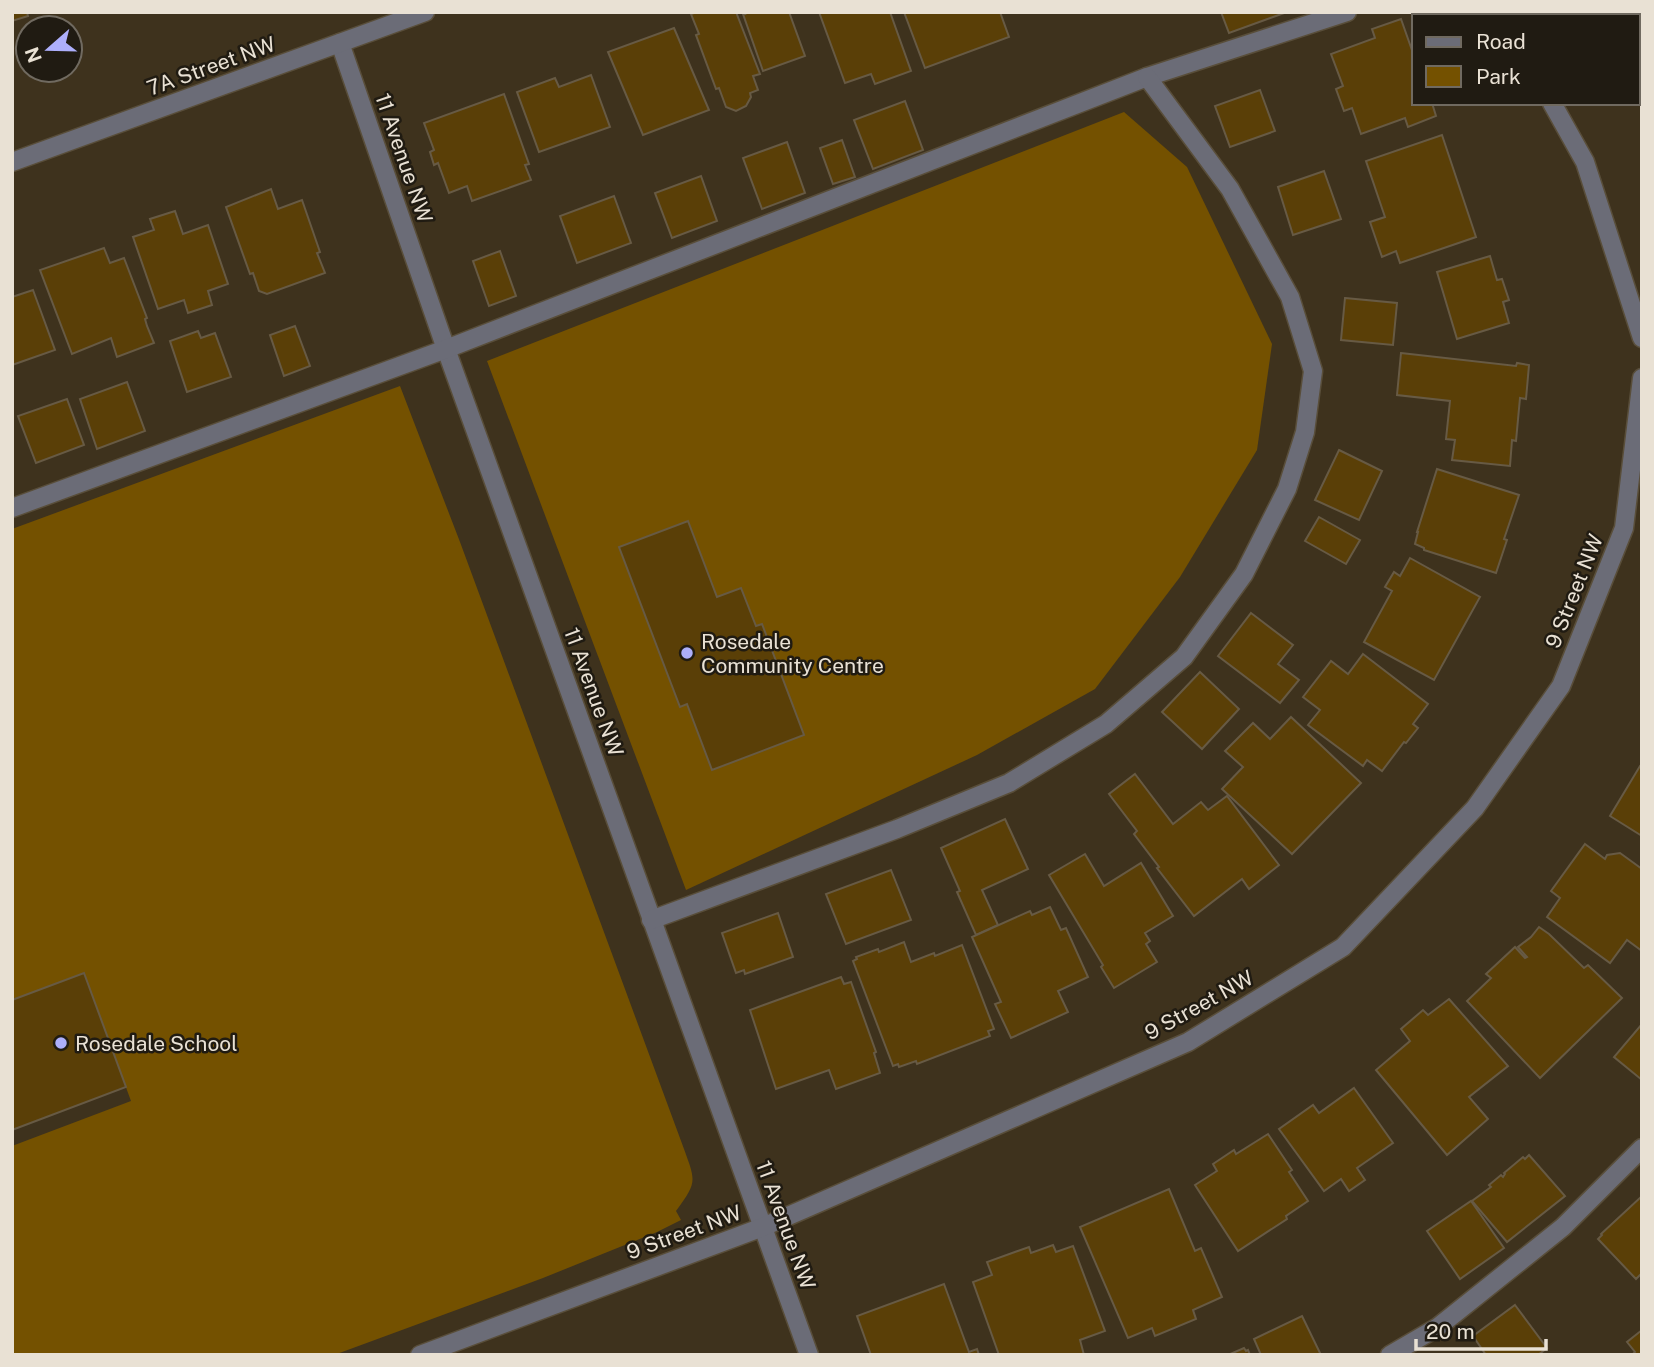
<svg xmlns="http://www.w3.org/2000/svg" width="1654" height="1367" font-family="'Public Sans',sans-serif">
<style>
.green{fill:#745100}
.building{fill:#5a3f07;stroke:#675a44;stroke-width:2}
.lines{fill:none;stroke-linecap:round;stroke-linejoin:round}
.minor-casing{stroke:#594e3a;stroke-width:21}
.minor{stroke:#6b6c77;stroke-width:18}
.poi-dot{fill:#adaffb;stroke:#201b12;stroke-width:2.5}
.labels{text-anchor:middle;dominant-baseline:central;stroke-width:5;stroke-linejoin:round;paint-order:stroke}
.street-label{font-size:21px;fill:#e9e1d4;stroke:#201b12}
.poi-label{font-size:21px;fill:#e9e1d4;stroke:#201b12;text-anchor:start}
</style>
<rect width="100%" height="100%" fill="#3e321d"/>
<!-- green -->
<g class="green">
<path d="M1124,112L1187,167L1272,344L1257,450L1180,577L1095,689L977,755L686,890L487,361Z"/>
<path d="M400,386L460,542L684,1149C696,1182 697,1182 676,1211L681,1220L657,1232L543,1278L334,1355H12V1146L131,1101L84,973L12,1000V529Z"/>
</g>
<!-- building -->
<g class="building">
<path d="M12,12H27L28,16L12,21Z"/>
<path d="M697,12H736L760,74L753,76L758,90L750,93L751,97L746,106L736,111L726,107L719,88L716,89L696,35L699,34L691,14Z"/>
<path d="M744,12H789L805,56L763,71L743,14H745Z"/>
<path d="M819,12H890L911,71L875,84L871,74L845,83Z"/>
<path d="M904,12H1000L1009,37L925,68Z"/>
<path d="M1221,12H1287L1229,33Z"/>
<path d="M1401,19L1414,56V103H1432L1436,116L1408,127L1405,118L1361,134L1352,108L1344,111L1336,89L1343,86L1331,54L1375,38L1372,29Z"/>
<path d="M674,28L709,110L643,135L608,52Z"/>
<path d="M591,75L610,127L539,152L517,92L555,78L559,87Z"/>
<path d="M1260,90L1275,131L1230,147L1215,106Z"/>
<path d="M504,94L529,164L525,165L531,180L472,201L467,186L449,193L438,163L434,165L430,152L434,150L424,123Z"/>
<path d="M905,101L923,150L873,169L854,120Z"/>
<path d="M1442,135L1476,237L1400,263L1396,251L1382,257L1370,222L1385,217L1366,161Z"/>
<path d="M842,140L855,177L833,184L820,148Z"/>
<path d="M787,142L805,193L762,209L743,158Z"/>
<path d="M1324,171L1341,219L1293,235L1278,187Z"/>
<path d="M701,176L717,221L672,238L655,193Z"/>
<path d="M271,189L278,209L302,200L320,252L317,253L325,273L267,294L259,291L253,273L250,274L226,207Z"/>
<path d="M614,196L631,243L577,263L560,216Z"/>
<path d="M175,211L183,234L208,225L228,284L208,291L212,305L188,313L184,300L158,309L133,237L154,230L150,219Z"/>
<path d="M104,248L110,263L124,258L147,318L145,319L147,326L154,343L117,357L111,338L72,354L40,270Z"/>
<path d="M500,251L516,296L489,306L473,261Z"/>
<path d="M1490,256L1497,280L1502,279L1509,300L1503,302L1509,323L1457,339L1437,272Z"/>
<path d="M33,290L55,350L12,365V297Z"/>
<path d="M1345,298L1397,303L1393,345L1341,340Z"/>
<path d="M295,326L310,366L284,376L270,335Z"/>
<path d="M198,331L201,338L215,333L231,377L187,392L170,341Z"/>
<path d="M1401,353L1516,366L1517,363L1529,365L1526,399L1520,398L1516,441L1512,440L1510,466L1452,460L1455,440L1446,439L1450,401L1397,395Z"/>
<path d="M127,382L145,431L97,449L80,399Z"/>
<path d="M67,399L84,445L36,463L18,416Z"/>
<path d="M1339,450L1382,471L1359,520L1315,500Z"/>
<path d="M1437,469L1519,495L1504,539L1507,540L1496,573L1424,550V548L1415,544L1418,532H1417Z"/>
<path d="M1319,517L1360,540L1346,564L1305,541Z"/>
<path d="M688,521L717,597L741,588L756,626L762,624L804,735L712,770L687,704L680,707L619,547Z"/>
<path d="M1410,558L1480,597L1434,680L1364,642L1392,591L1385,587L1394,572L1400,576Z"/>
<path d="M1251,613L1293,645L1278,664L1299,680L1280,703L1218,656Z"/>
<path d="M1363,654L1428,704L1413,724L1418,728L1406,743L1404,742L1382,771L1367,760L1363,766L1308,725L1320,710L1303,697L1331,661L1348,674Z"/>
<path d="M1200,672L1239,709L1202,749L1162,712Z"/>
<path d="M1291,717L1361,783L1292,854L1222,789L1243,767L1225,751L1253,723L1270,739Z"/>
<path d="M1640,766L1642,767V836L1610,816Z"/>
<path d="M1135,774L1173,824L1201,802L1208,810L1227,796L1279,865L1249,889L1242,879L1194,916L1157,868L1159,867L1134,834L1137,831L1109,794Z"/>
<path d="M1005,819L1028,869L982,890L998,925L976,935L957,892L960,891L941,848Z"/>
<path d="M1585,844L1605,859L1607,855L1620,853L1642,869V951L1627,940L1610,963L1547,917L1560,898L1551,891Z"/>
<path d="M1085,854L1104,886L1141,863L1173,916L1145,933L1150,941L1146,944L1157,962L1114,988L1101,967L1103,965L1049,875Z"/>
<path d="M891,870L911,920L846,944L826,894Z"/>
<path d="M1050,907L1061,930L1066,928L1088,977L1058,991L1068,1012L1011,1038L995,1004L1001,1002L972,937L1030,911L1032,915Z"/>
<path d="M778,913L793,957L745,974L744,970L736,973L722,933Z"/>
<path d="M1539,927L1549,934L1584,968L1588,965L1622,998L1540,1078L1467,1001L1491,978L1486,974L1515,947L1525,958L1527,957L1518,947L1531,937Z"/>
<path d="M904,942L911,962L934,953L935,956L962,945L994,1029L988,1031L990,1036L917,1064L916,1061L899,1067L898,1064L893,1066L853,961L857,959L856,957L878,949L879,952Z"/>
<path d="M84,973L126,1087L12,1130V1000Z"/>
<path d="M841,977L844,984L851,982L876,1052L874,1053L880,1073L836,1089L829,1070L776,1089L750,1010Z"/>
<path d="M1449,999L1508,1066L1469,1097L1488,1119L1447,1155L1376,1070L1410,1041L1401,1029L1423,1010L1428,1015Z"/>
<path d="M1642,1024V1080L1614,1057Z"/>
<path d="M1354,1088L1393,1143L1357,1168L1365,1180L1349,1191L1341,1179L1324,1191L1279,1129L1313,1105L1319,1113Z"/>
<path d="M1268,1134L1292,1170L1289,1172L1308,1201L1286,1216L1287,1219L1238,1251L1195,1185L1217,1171L1213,1164L1234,1150L1236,1154Z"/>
<path d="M1529,1155L1565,1196L1507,1242L1472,1201L1491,1187L1489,1185L1501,1175L1503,1177L1505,1174L1504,1173L1523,1157L1525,1159Z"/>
<path d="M1169,1189L1195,1251L1201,1248L1222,1297L1193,1310L1196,1319L1155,1336L1152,1328L1128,1338L1080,1227Z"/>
<path d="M1642,1196V1273L1636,1279L1598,1239L1602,1235L1601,1234Z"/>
<path d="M1471,1201L1504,1248L1460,1279L1427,1231Z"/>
<path d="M1053,1245L1056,1252L1073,1246L1105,1331L1080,1340L1084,1355H999L973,1282L992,1275L987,1262L1029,1247L1031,1253Z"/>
<path d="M944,1284L969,1352L977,1349L979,1355H871L857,1316Z"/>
<path d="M1515,1305L1547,1348L1538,1355H1486L1473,1336Z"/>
<path d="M1302,1316L1321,1355H1261L1254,1339Z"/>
<path d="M1642,1330V1355H1632L1635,1352L1627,1342Z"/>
<path d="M1244,1348L1246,1351L1248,1350L1250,1355H1228Z"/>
</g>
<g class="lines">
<!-- minor casing -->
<g class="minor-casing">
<g id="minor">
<path d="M1501,12L1503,16"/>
<path d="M340,43L446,349L809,1355"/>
<path d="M1552,103L1585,162L1642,338"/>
<path d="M12,162L425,12"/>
<path d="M12,508L446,349L1147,77L1347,12"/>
<path d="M651,920L897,829L1009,783L1106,724L1184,657L1244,574L1287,489L1305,432L1313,371L1290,297L1230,189L1147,77"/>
<path d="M420,1355L763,1227L1188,1042L1343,947L1475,808L1561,686L1624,528L1642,378"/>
<path d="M1390,1355L1438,1327L1563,1227L1642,1148"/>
</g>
</g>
<!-- minor -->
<use href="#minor" class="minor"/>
</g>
<!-- markers -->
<g class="poi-dot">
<circle cx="687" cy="653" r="7"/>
<circle cx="61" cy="1043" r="7"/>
</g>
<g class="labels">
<!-- street labels -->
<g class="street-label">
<text transform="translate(211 66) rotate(-20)">7A Street NW</text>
<text transform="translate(404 158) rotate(71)">11 Avenue NW</text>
<text transform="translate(1574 591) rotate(-68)">9 Street NW</text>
<text transform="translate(594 692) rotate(70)">11 Avenue NW</text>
<text transform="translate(1199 1005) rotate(-29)">9 Street NW</text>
<text transform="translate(786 1225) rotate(70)">11 Avenue NW</text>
<text transform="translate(684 1232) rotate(-20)">9 Street NW</text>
</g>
<!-- poi labels -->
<g class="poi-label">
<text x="701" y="641">Rosedale<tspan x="701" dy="24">Community Centre</tspan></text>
<text x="75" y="1043">Rosedale School</text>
</g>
</g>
<!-- border -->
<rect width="1654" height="1367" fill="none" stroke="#e9e1d4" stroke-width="28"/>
<!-- legend -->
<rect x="1412" y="14" width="228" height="91" fill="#201b12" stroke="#706a60" stroke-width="2"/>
<rect x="1426" y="37" width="35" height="10" fill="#6b6c77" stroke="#706a60" stroke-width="2"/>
<text x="1476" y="49" font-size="21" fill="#e9e1d4">Road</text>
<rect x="1426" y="66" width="35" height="21" fill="#745100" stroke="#706a60" stroke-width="2"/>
<text x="1476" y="84" font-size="21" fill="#e9e1d4">Park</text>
<!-- north arrow -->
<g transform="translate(49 49) rotate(250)"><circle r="33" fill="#201b12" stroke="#706a60" stroke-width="2"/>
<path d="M0-5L12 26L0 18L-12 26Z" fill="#adaffb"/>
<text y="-10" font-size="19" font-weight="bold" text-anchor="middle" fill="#e9e1d4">N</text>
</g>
<!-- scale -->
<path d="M1416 1339v10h130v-10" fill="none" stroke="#e9e1d4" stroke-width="3.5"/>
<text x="1426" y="1339" font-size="21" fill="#e9e1d4" stroke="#201b12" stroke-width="5" paint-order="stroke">20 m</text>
</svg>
